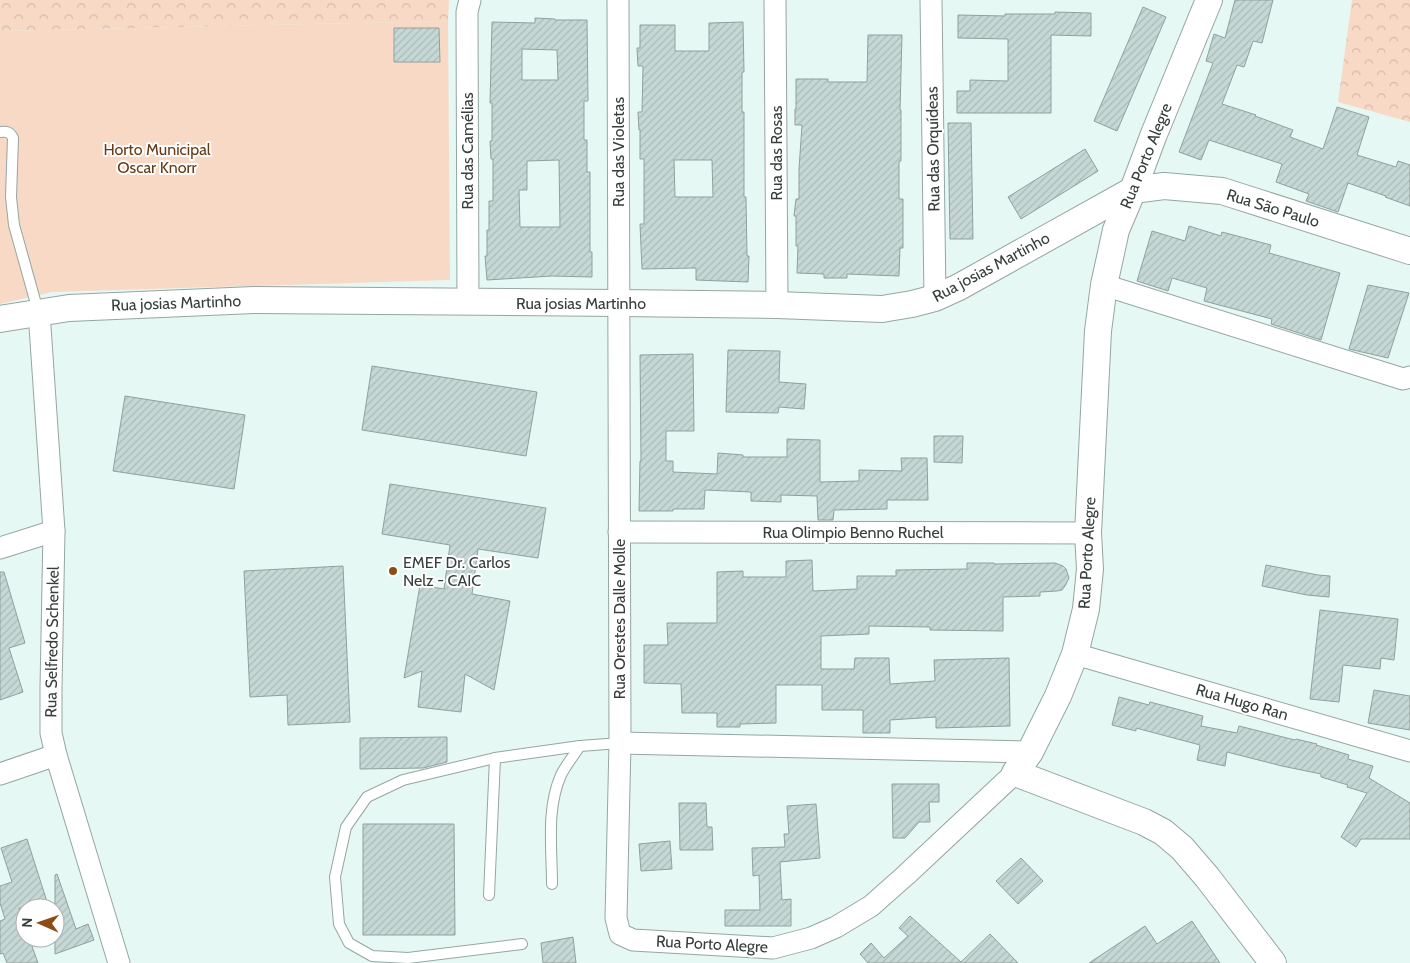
<svg xmlns="http://www.w3.org/2000/svg" width="1410" height="963" font-family="Cabin,sans-serif">
<style>
.green{fill:#f8d9c5}
.forest{fill:url(#forest-crowns)}
.building{fill:url(#building-hatch);stroke:#90a09d;fill-rule:evenodd}
.lines{fill:none;stroke-linecap:round;stroke-linejoin:round}
.service-casing{stroke:#95a6a2;stroke-width:12}
.minor-casing{stroke:#95a6a2;stroke-width:23}
.tertiary-casing{stroke:#95a6a2;stroke-width:28}
.service{stroke:#fff;stroke-width:10}
.minor{stroke:#fff;stroke-width:21}
.tertiary{stroke:#fff;stroke-width:26}
.poi-dot{fill:#8d4c17;stroke:#fff;stroke-width:2}
.labels{text-anchor:middle;dominant-baseline:central;stroke-width:4;stroke-linejoin:round;paint-order:stroke}
.park-label{font-size:16px;fill:#673915;stroke:#fff}
.street-label{font-size:16px;fill:#373f3d;stroke:#fff}
.poi-label{font-size:16px;fill:#373f3d;stroke:#fff;text-anchor:start}
</style>
<defs>
<pattern id="forest-crowns" width="20" height="18" patternUnits="userSpaceOnUse" patternTransform="scale(1.25)"><rect width="20" height="18" fill="#f8d9c5"/><path d="M2 6a3 3 0 1 1 6 0M12 15a3 3 0 1 1 6 0" fill="none" stroke="#d5bbaa"/></pattern>
<pattern id="building-hatch" width="6" height="6" patternUnits="userSpaceOnUse" patternTransform="scale(1.25)"><rect width="6" height="6" fill="#c6d8d5"/><path d="M-1 1l2-2M0 6l6-6M5 7l2-2" fill="none" stroke="#abbab8"/></pattern>
</defs>
<rect width="100%" height="100%" fill="#e6f8f4"/>
<!-- green -->
<path class="green" d="M448,21L450,280L52,292L0,304V31Z"/>
<!-- forest -->
<g class="forest">
<path d="M0,0H449L448,21L0,31Z"/>
<path d="M1352,0H1410V122L1338,102Z"/>
</g>
<!-- building -->
<g class="building">
<path d="M1235,0H1273L1262,43L1253,41L1244,67L1237,65L1222,104L1256,115L1255,116L1293,130L1290,137L1323,149L1337,107L1369,117L1357,155L1396,167L1398,161L1410,165V206L1385,197L1386,196L1348,183L1338,212L1306,201L1309,194L1276,182L1282,164L1209,140L1201,160L1179,152L1213,63L1206,61L1214,34L1225,38Z"/>
<path d="M1143,7L1166,17L1117,131L1094,121Z"/>
<path d="M1055,12L1091,13V36L1051,35V113H957V91H970V80L1008,81V39L958,38V15L1005,16V14H1055Z"/>
<path d="M535,18L555,19V20H587L588,101H584V140H587V172H590V252H592V277L552,276L487,280L485,256H487V230H489V201H493V159H491L490,141H492V103H490L492,22L535,23ZM522,49L557,50L558,80H522ZM559,160L560,227H520L519,190H527V161Z"/>
<path d="M743,22L744,72H742V112H744V197H746L747,256H749L748,282L696,280V268L642,269L640,224H644V159H640V129L639,130L638,112H642L643,66H638L637,48H640V25H675V51H709V23ZM674,160H712L713,197H675Z"/>
<path d="M394,28H439L440,62H394Z"/>
<path d="M868,35H902L900,110H901V161H899V199H903V248H900L899,276L847,274V278H824V274L797,273L798,246H796V216H794L796,199H799V169L802,125H795V109H796V79H828V82H867Z"/>
<path d="M948,123H971L973,239H950Z"/>
<path d="M1085,149L1098,171L1021,219L1008,197Z"/>
<path d="M1189,226L1221,236L1222,232L1271,245L1269,253L1340,273L1321,340L1271,324L1272,319L1204,301L1207,288L1172,278L1168,291L1137,281L1152,231L1185,241Z"/>
<path d="M1368,285L1409,293L1388,358L1349,349Z"/>
<path d="M728,350L780,351L779,382L806,384L804,409L779,407L778,413L726,412Z"/>
<path d="M693,354L694,431H666V461H673V472L717,474L718,453L743,455V457H787V439L820,440V482L859,481V470L902,471L901,458H927L928,500H887V509L834,510L833,520H818L817,496L781,495V502L751,501V492L705,490L704,509H673V511H639L640,461H641L640,355Z"/>
<path d="M372,366L537,392L526,456L362,430Z"/>
<path d="M125,396L245,415L234,489L113,471Z"/>
<path d="M934,436H963L962,463L934,462Z"/>
<path d="M390,484L546,508L538,558L478,549L472,594L510,601L494,690L465,674L461,712L418,707L422,671L404,678L420,585L444,589L450,545L382,534Z"/>
<path d="M812,560L813,591L857,589V576H896V570L967,569V563H994V564L1055,563L1063,566L1066,569L1069,578L1065,586L1062,590L1057,591L1040,592V596L1003,597V631L930,630V627L869,626V634L821,636V669H854L855,658H889L890,684L935,681L934,660L1009,658L1010,726L936,728V717L890,720V733H863V710H822V685H776V723L740,724V727H717V713H682L681,684L644,683V645H668L667,623H717V572L743,571V577H786V561Z"/>
<path d="M1266,565L1318,575L1330,576L1329,597L1307,595L1262,586Z"/>
<path d="M343,566L350,722L288,725L287,695L250,697L244,571Z"/>
<path d="M0,572H4L25,643L9,648L23,692L0,700Z"/>
<path d="M1320,610L1398,619L1394,660L1381,658L1380,669L1343,665L1339,702L1310,699Z"/>
<path d="M1374,690L1410,696V730L1368,723Z"/>
<path d="M1119,697L1149,705L1150,702L1203,716L1201,726L1237,733L1239,726L1295,740L1296,739L1317,744L1316,745L1349,755L1348,759L1373,766L1369,778L1410,803V839H1361L1356,847L1341,837L1367,793L1347,787L1348,785L1321,777V774L1282,766L1227,752L1225,766L1197,760L1200,745L1136,728V731L1112,725Z"/>
<path d="M447,737V762L423,768L360,769V738Z"/>
<path d="M892,784H939V802H929L930,822H919L905,838H893Z"/>
<path d="M679,803H706L707,827H712L713,850H680Z"/>
<path d="M816,804L820,858L780,862L782,900L791,899V926H725V910H760L759,875L753,876L752,848L785,847L784,834H789L787,806Z"/>
<path d="M363,824H454L455,935H363Z"/>
<path d="M27,839L49,908H19L25,927V938H29L38,963H7L3,953L0,954V921L5,919L0,903V886L12,882L1,848Z"/>
<path d="M670,841L672,869L641,871L639,844Z"/>
<path d="M1021,858L1043,881L1018,904L996,881Z"/>
<path d="M57,874L76,929L88,924L94,940L55,954V875Z"/>
<path d="M910,916L961,962L990,934L1018,963H868L860,954L871,943L884,958L908,936L899,928Z"/>
<path d="M1192,921L1220,963H1089L1145,926L1157,944Z"/>
<path d="M573,937L576,963H543L541,943Z"/>
</g>
<g class="lines">
<!-- service casing -->
<g class="service-casing">
<g id="service">
<path d="M0,132C7,131 10,132 13,138L11,197L14,225L38,311"/>
<path d="M552,884C552,848 546,809 561,775C566,765 574,755 580,746"/>
<path d="M489,895L495,758"/>
<path d="M522,944L408,958L372,956L349,943L339,924L335,877L346,827L367,797L403,780L495,758L580,746L620,743"/>
</g>
</g>
<!-- minor casing -->
<g class="minor-casing">
<g id="minor">
<path d="M618,0L620,743L616,918L620,934L633,940L773,948L811,938L836,927L871,906L906,875L1015,773"/>
<path d="M775,0L777,305"/>
<path d="M931,0L935,298"/>
<path d="M1104,285L1403,379L1410,377"/>
<path d="M468,303L467,12L470,0"/>
<path d="M39,312L54,531L51,688V733L56,755L119,963"/>
<path d="M619,532L1088,533"/>
<path d="M0,548L54,531"/>
<path d="M1075,654L1410,751"/>
<path d="M620,743L1030,752"/>
<path d="M0,774L56,755"/>
</g>
</g>
<!-- tertiary casing -->
<g class="tertiary-casing">
<g id="tertiary">
<path d="M1209,0L1154,134L1133,190L1116,230L1104,285L1098,331L1088,533L1090,569L1086,609L1075,654L1058,696L1030,752L1015,773L1144,822L1163,832L1182,848L1207,877L1273,963"/>
<path d="M0,319L69,308L254,300L619,303L777,305L882,309L912,304L935,298L959,287L1133,190L1164,186L1222,191L1410,251"/>
</g>
</g>
<!-- service -->
<use href="#service" class="service"/>
<!-- minor -->
<use href="#minor" class="minor"/>
<!-- tertiary -->
<use href="#tertiary" class="tertiary"/>
</g>
<!-- markers -->
<circle class="poi-dot" cx="393" cy="571" r="5"/>
<g class="labels">
<!-- park labels -->
<g class="park-label">
<text x="157" y="149">Horto Municipal<tspan x="157" dy="18">Oscar Knorr</tspan></text>
</g>
<!-- street labels -->
<g class="street-label">
<text transform="translate(933 149) rotate(-91)">Rua das Orquídeas</text>
<text transform="translate(467 151) rotate(-90)">Rua das Camélias</text>
<text transform="translate(618 152) rotate(-90)">Rua das Violetas</text>
<text transform="translate(776 153) rotate(-90)">Rua das Rosas</text>
<text transform="translate(1146 156) rotate(-68)">Rua Porto Alegre</text>
<text transform="translate(1273 208) rotate(17)">Rua São Paulo</text>
<text transform="translate(991 267) rotate(-28)">Rua josias Martinho</text>
<text transform="translate(176 303) rotate(-2)">Rua josias Martinho</text>
<text x="581" y="303">Rua josias Martinho</text>
<text x="853" y="532">Rua Olimpio Benno Ruchel</text>
<text transform="translate(1087 553) rotate(-87)">Rua Porto Alegre</text>
<text transform="translate(619 619) rotate(-90)">Rua Orestes Dalle Molle</text>
<text transform="translate(52 642) rotate(-89)">Rua Selfredo Schenkel</text>
<text transform="translate(1242 702) rotate(16)">Rua Hugo Ran</text>
<text transform="translate(712 944) rotate(3)">Rua Porto Alegre</text>
</g>
<!-- poi labels -->
<g class="poi-label">
<text x="403" y="562">EMEF Dr. Carlos<tspan x="403" dy="18">Nelz - CAIC</tspan></text>
</g>
</g>
<!-- north arrow -->
<g transform="translate(40 923) rotate(272)"><circle r="24" fill="#ffffff" stroke="#afb2b1"/>
<path d="M0-4L9 19L0 12L-9 19Z" fill="#8d4c17"/>
<text y="-8" font-size="14" font-weight="bold" text-anchor="middle" fill="#373f3d">N</text>
</g>
</svg>
